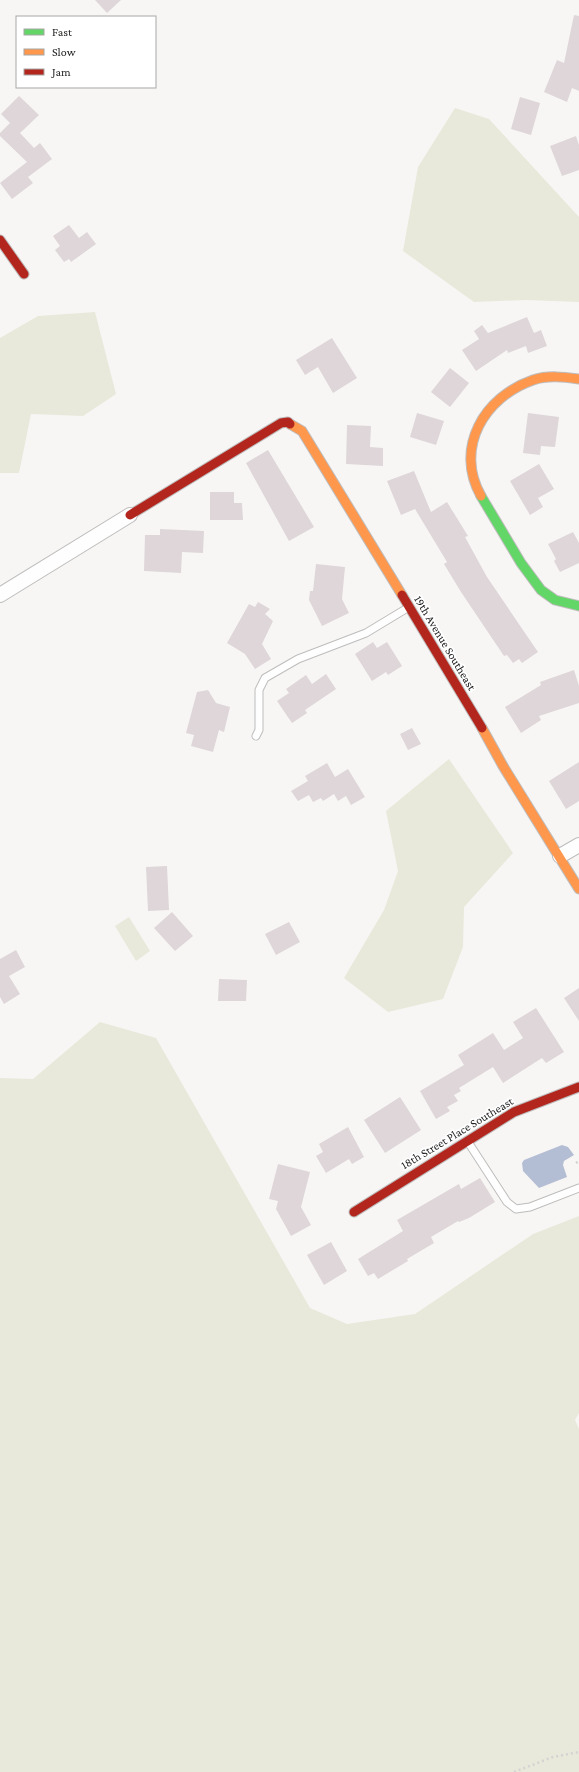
<svg xmlns="http://www.w3.org/2000/svg" width="579" height="1772" font-family="'Crimson Pro',serif">
<style>
.green{fill:#e8e9da}
.water{fill:#b3bdd3}
.building{fill:#ded6d8}
.lines{fill:none;stroke-linecap:round;stroke-linejoin:round}
.lane-casing{stroke:#bebdbc;stroke-width:9}
.street-casing{stroke:#bebdbc;stroke-width:16}
.fast-casing{stroke:#bebdbc;stroke-width:11}
.slow-casing{stroke:#bebdbc;stroke-width:11}
.jam-casing{stroke:#bebdbc;stroke-width:11}
.path{stroke:#d4d3d3;stroke-width:2.5;stroke-dasharray:2 3;stroke-linecap:butt}
.lane{stroke:#fefefe;stroke-width:7}
.street{stroke:#fefefe;stroke-width:14}
.fast{stroke:#63d668;stroke-width:9}
.slow{stroke:#ff974d;stroke-width:9}
.jam{stroke:#b3261e;stroke-width:9}
.labels{text-anchor:middle;dominant-baseline:central;stroke-width:3.5;stroke-linejoin:round;paint-order:stroke}
.street-label{font-size:12px;fill:#232221;stroke:#fff}
</style>
<rect width="100%" height="100%" fill="#f8f6f5"/>
<!-- green -->
<g class="green">
<path d="M455,108L489,119L579,217V302L526,300L474,302L403,251L418,167Z"/>
<path d="M95,312L116,394L83,416L31,414L19,473H0V338L38,316Z"/>
<path d="M449,759L513,853L464,907L463,947L443,999L388,1012L344,978L384,910L398,871L386,811Z"/>
<path d="M129,917L150,951L136,961L115,926Z"/>
<path d="M100,1022L156,1038L310,1308L347,1324L415,1314L533,1234L579,1216V1413L575,1420L579,1429V1772H0V1078L33,1079Z"/>
</g>
<!-- water -->
<path class="water" d="M562,1145L568,1147L574,1155L564,1161L563,1165L567,1177L539,1188L523,1171L522,1163L524,1160Z"/>
<!-- building -->
<g class="building">
<path d="M95,0H121L107,13Z"/>
<path d="M574,15L579,16V91L572,88L567,102L544,92L557,60L564,63Z"/>
<path d="M19,96L39,115L20,133L34,148L40,143L52,159L28,177L33,183L12,199L0,183L27,162L0,136V133L10,123L1,114Z"/>
<path d="M520,97L540,103L531,135L511,129Z"/>
<path d="M576,136L579,145V170L562,176L550,146Z"/>
<path d="M69,225L79,238L87,232L96,244L71,262L69,259L64,262L55,250L60,246L53,236Z"/>
<path d="M527,317L534,333L541,330L547,346L528,353L526,346L508,353L507,350L476,371L462,350L479,339L474,331L482,325L488,333Z"/>
<path d="M332,338L357,378L333,393L318,367L305,375L296,360Z"/>
<path d="M450,368L469,383L450,407L431,392Z"/>
<path d="M417,413L444,421L436,445L410,437Z"/>
<path d="M528,413L559,417L555,447L541,446L540,455L523,453Z"/>
<path d="M347,425L371,426L370,447L383,448V466L346,464Z"/>
<path d="M268,450L314,527L289,541L246,463Z"/>
<path d="M539,464L554,489L538,498L543,507L530,515L510,481Z"/>
<path d="M414,471L431,512L447,502L468,536L465,537L487,577L538,652L522,663L519,659L513,663L507,655L504,656L461,592L444,564L447,562L415,509L401,515L387,481Z"/>
<path d="M210,492H234V503H242L243,520H210Z"/>
<path d="M160,529L204,531L203,553L182,552L181,573L144,571L145,535H160Z"/>
<path d="M573,532L579,543V563L560,572L554,561L556,559L548,544Z"/>
<path d="M316,564L345,567L342,599L349,613L322,626L309,600L310,591H313Z"/>
<path d="M258,602L270,609L265,614L273,621L262,644L271,659L255,669L245,654L227,643L249,604L255,607Z"/>
<path d="M373,642L377,648L387,642L402,666L388,675L386,672L372,681L355,654Z"/>
<path d="M574,670L579,686V703L539,716L541,720L521,733L505,707L541,685L540,682Z"/>
<path d="M326,674L336,689L305,710L307,713L292,723L277,701L289,693L286,689L306,675L312,684Z"/>
<path d="M208,690L216,703L230,707L224,732L219,730L213,752L191,746L194,735L186,733L197,692Z"/>
<path d="M412,728L421,744L408,750L400,734Z"/>
<path d="M579,762V801L566,809L549,781Z"/>
<path d="M327,763L335,777L348,769L365,797L351,805L346,796L338,801L334,794L323,801L321,798L313,802L309,795L298,801L291,791L308,781L305,776Z"/>
<path d="M167,866L169,910L148,911L146,867Z"/>
<path d="M172,912L193,936L175,951L154,928Z"/>
<path d="M289,922L300,942L276,955L265,934Z"/>
<path d="M16,950L25,967L9,976L20,994L4,1004L0,997V959Z"/>
<path d="M219,979L247,980L246,1001H218Z"/>
<path d="M579,988V1021L564,998Z"/>
<path d="M536,1008L564,1052L546,1063L542,1058L503,1083L493,1067L459,1088L461,1091L454,1095L458,1101L447,1107L450,1111L436,1119L420,1091L464,1065L458,1055L493,1033L504,1050L523,1038L513,1022Z"/>
<path d="M400,1097L421,1130L385,1153L364,1120Z"/>
<path d="M348,1127L364,1157L352,1164L349,1159L326,1173L316,1156L323,1152L319,1144Z"/>
<path d="M278,1164L310,1172L301,1207L311,1225L291,1236L276,1209L278,1201L269,1199Z"/>
<path d="M480,1178L495,1202L469,1218L459,1222L458,1221L431,1237L434,1243L407,1259L408,1261L378,1279L374,1273L368,1276L358,1259L403,1231L397,1220L459,1184L461,1189Z"/>
<path d="M331,1242L347,1271L324,1285L307,1255Z"/>
</g>
<g class="lines">
<!-- lane casing -->
<g class="lane-casing">
<g id="lane">
<path d="M256,736L259,730V690L265,678L298,659L366,633L409,607"/>
<path d="M468,1142L507,1202L516,1209L530,1207L579,1188"/>
</g>
</g>
<!-- street casing -->
<g class="street-casing">
<g id="street">
<path d="M0,595L130,515"/>
<path d="M560,856L579,845"/>
</g>
</g>
<!-- fast casing -->
<g class="fast-casing">
<path id="fast" d="M481,496L521,563L541,590L555,600L579,606"/>
</g>
<!-- slow casing -->
<g class="slow-casing">
<g id="slow">
<path d="M290,424L302,431L402,595"/>
<path d="M481,496C454,448 484,397 533,380C548,375 564,377 579,379"/>
<path d="M482,728L503,766L579,889"/>
</g>
</g>
<!-- jam casing -->
<g class="jam-casing">
<g id="jam">
<path d="M0,240L24,274"/>
<path d="M130,515L281,423L288,422L290,424"/>
<path d="M402,595L482,728"/>
<path d="M354,1212L514,1112L579,1087"/>
</g>
</g>
<!-- path -->
<g class="path">
<path d="M576,1163L579,1161"/>
<path d="M514,1772L553,1757L579,1752"/>
</g>
<!-- lane -->
<use href="#lane" class="lane"/>
<!-- street -->
<use href="#street" class="street"/>
<!-- fast -->
<use href="#fast" class="fast"/>
<!-- slow -->
<use href="#slow" class="slow"/>
<!-- jam -->
<use href="#jam" class="jam"/>
</g>
<g class="labels">
<!-- street labels -->
<g class="street-label">
<text transform="translate(445 643) rotate(59)">19th Avenue Southeast</text>
<text transform="translate(457 1133) rotate(-31)">18th Street Place Southeast</text>
</g>
</g>
<!-- legend -->
<rect x="16" y="16" width="140" height="72" fill="#ffffff" stroke="#a7a7a6"/>
<rect x="24" y="29" width="20" height="6" fill="#63d668" stroke="#a7a7a6"/>
<text x="52" y="36" font-size="12" fill="#232221">Fast</text>
<rect x="24" y="49" width="20" height="6" fill="#ff974d" stroke="#a7a7a6"/>
<text x="52" y="56" font-size="12" fill="#232221">Slow</text>
<rect x="24" y="69" width="20" height="6" fill="#b3261e" stroke="#a7a7a6"/>
<text x="52" y="76" font-size="12" fill="#232221">Jam</text>
</svg>
